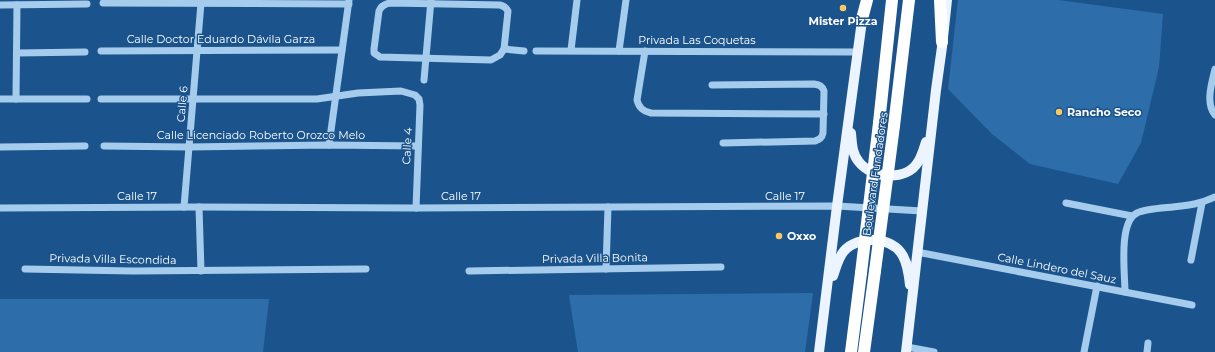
<svg xmlns="http://www.w3.org/2000/svg" width="1215" height="352" font-family="Montserrat,sans-serif">
<style>
.green{fill:#2d6eaa}
.lines{fill:none;stroke-linecap:round;stroke-linejoin:round}
.minor{stroke:#a6cced;stroke-width:7}
.major{stroke:#ecf5ff;stroke-width:10}
.highway{stroke:#fff;stroke-width:12}
.highway-bridge{stroke:#fff;stroke-width:12}
.poi-dot{fill:#ffc663;stroke:#1b548c;stroke-width:1.5}
.labels{text-anchor:middle;dominant-baseline:central;stroke-width:3;stroke-linejoin:round;paint-order:stroke}
.poi-label{font-size:11px;font-weight:bold;fill:#fff;stroke:#1b548c;text-anchor:start}
.street-label{font-size:11px;fill:#fff;stroke:#1b548c}
</style>
<rect width="100%" height="100%" fill="#1b548c"/>
<!-- green -->
<g class="green">
<path d="M958,0H1058L1163,14L1159,67L1141,143L1118,184L1030,164L992,134L948,89Z"/>
<path d="M813,293L805,352H578L569,295Z"/>
<path d="M0,299H269L263,352H0Z"/>
</g>
<g class="lines">
<!-- minor -->
<g class="minor">
<path d="M103,3L349,4"/>
<path d="M390,3L500,5C504,6 506,7 508,11L504,49L500,55L491,60L380,57L374,53V49L379,11C381,6 384,4 390,3Z"/>
<path d="M0,5L87,4"/>
<path d="M504,49L524,51"/>
<path d="M571,50L577,0"/>
<path d="M101,51L342,50"/>
<path d="M536,51L857,52"/>
<path d="M619,51L626,0"/>
<path d="M645,51L637,100C639,108 643,111 651,113L824,114"/>
<path d="M17,53L85,52"/>
<path d="M1215,69C1212,82 1205,103 1215,115"/>
<path d="M424,80L431,0"/>
<path d="M712,85L814,84C820,85 822,86 824,91L823,133C822,138 820,139 815,141L723,143"/>
<path d="M0,99H87"/>
<path d="M16,99L17,5"/>
<path d="M101,99H317L358,93L401,91L415,95L419,99L420,105L416,208"/>
<path d="M329,145L349,0"/>
<path d="M104,146L189,147L329,145L418,146"/>
<path d="M0,147L85,146"/>
<path d="M1066,203L1132,216"/>
<path d="M184,207L201,3"/>
<path d="M199,207L201,271"/>
<path d="M0,208L199,207L416,208L837,206L922,211"/>
<path d="M917,252L1192,305"/>
<path d="M1191,260L1202,203"/>
<path d="M25,269L133,271L366,269"/>
<path d="M606,269L608,207"/>
<path d="M469,271L721,267"/>
<path d="M1125,292C1125,274 1118,222 1137,213C1145,209 1164,208 1173,207C1190,205 1200,204 1215,197"/>
<path d="M907,347L934,352"/>
<path d="M1084,352L1097,286"/>
<path d="M1147,352L1148,343"/>
</g>
<!-- major -->
<g class="major">
<path d="M851,133C852,144 852,154 859,162C872,179 907,181 918,162C922,156 924,148 926,142"/>
<path d="M833,276C836,268 838,258 844,251C858,235 892,236 903,256C908,265 909,275 910,285"/>
<path d="M819,352L837,206L863,13"/>
<path d="M906,352L936,90L942,47L947,0"/>
</g>
<!-- highway -->
<g class="highway">
<path d="M940,0L942,42"/>
<path d="M862,19L867,0"/>
<path d="M879,123L892,0"/>
<path d="M894,126L909,0"/>
<path d="M851,352L861,273"/>
<path d="M864,352L875,271"/>
</g>
<!-- highway-bridge -->
<g class="highway-bridge">
<path d="M875,271L894,126"/>
<path d="M861,273L879,123"/>
</g>
</g>
<!-- markers -->
<g class="poi-dot">
<circle cx="843" cy="8" r="4"/>
<circle cx="1059" cy="112" r="4"/>
<circle cx="779" cy="236" r="4"/>
</g>
<g class="labels">
<!-- poi labels -->
<g class="poi-label">
<text x="843" y="21" text-anchor="middle">Mister Pizza</text>
<text x="1067" y="112">Rancho Seco</text>
<text x="787" y="236">Oxxo</text>
</g>
<!-- street labels -->
<g class="street-label">
<text x="221" y="39">Calle Doctor Eduardo Dávila Garza</text>
<text x="697" y="40">Privada Las Coquetas</text>
<text transform="translate(182 104) rotate(-85)">Calle 6</text>
<text x="261" y="135">Calle Licenciado Roberto Orozco Melo</text>
<text transform="translate(407 146) rotate(-87)">Calle 4</text>
<text transform="translate(875 174) rotate(-82)">Boulevard Fundadores</text>
<text x="137" y="196">Calle 17</text>
<text x="461" y="196">Calle 17</text>
<text x="785" y="196">Calle 17</text>
<text transform="translate(595 258) rotate(-1)">Privada Villa Bonita</text>
<text transform="translate(113 259) rotate(1)">Privada Villa Escondida</text>
<text transform="translate(1057 268) rotate(11)">Calle Lindero del Sauz</text>
</g>
</g>
</svg>
